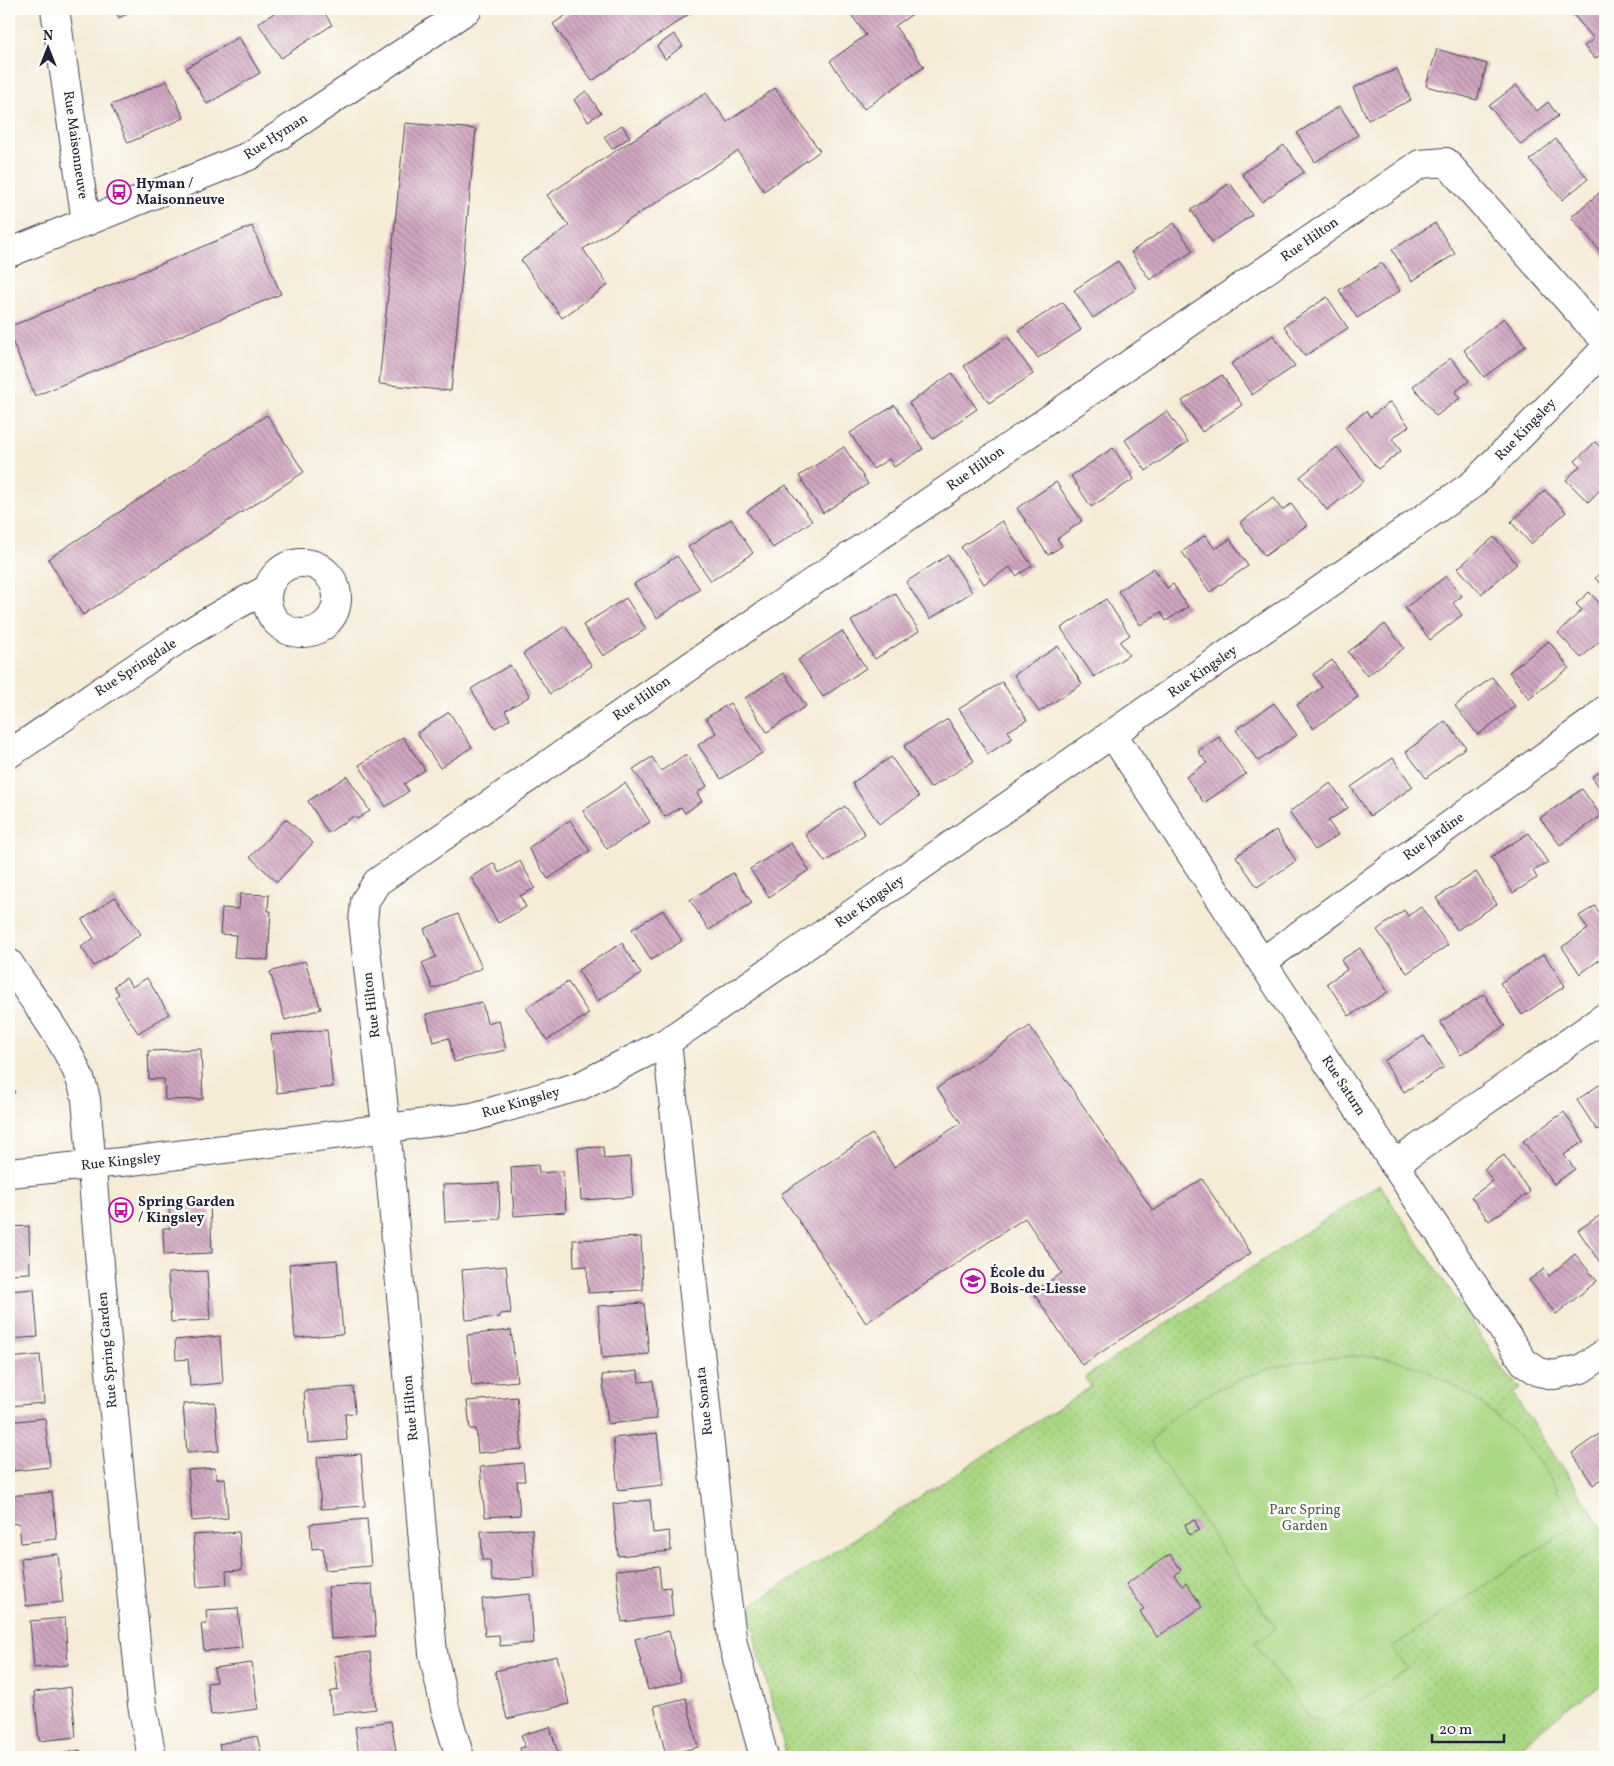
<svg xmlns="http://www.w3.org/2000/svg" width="1614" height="1766" font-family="Vollkorn,serif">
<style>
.park{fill:url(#park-dots);stroke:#667c60}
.pitch{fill:#aad784;stroke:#667c60}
.building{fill:url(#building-back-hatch)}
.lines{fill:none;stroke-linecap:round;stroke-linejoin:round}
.minor-casing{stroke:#424052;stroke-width:30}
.minor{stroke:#fff;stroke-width:28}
.labels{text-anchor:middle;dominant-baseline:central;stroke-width:5;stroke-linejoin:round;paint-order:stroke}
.street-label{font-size:14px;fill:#22223b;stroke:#fdfcf7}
.poi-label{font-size:14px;font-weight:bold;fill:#22223b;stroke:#fdfcf7;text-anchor:start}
.park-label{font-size:14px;fill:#4b5851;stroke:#fdfcf7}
</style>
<defs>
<pattern id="park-dots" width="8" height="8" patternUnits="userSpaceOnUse" patternTransform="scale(1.25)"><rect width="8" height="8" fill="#aad784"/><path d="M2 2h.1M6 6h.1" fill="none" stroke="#92b873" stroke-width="1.8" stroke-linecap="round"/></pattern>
<pattern id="building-back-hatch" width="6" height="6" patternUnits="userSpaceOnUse" patternTransform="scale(1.25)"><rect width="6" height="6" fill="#d0a6c1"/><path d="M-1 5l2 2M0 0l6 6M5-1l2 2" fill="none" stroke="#a8879e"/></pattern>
</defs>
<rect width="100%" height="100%" fill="#fdfcf7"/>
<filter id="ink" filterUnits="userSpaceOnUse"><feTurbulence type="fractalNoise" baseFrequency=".02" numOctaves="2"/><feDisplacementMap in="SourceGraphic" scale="10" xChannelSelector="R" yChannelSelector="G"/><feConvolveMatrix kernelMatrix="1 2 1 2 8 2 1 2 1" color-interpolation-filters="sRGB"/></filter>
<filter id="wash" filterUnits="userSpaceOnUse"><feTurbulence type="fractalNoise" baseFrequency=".0096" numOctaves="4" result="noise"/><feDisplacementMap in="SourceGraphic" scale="20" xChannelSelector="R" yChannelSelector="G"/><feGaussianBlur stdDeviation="1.12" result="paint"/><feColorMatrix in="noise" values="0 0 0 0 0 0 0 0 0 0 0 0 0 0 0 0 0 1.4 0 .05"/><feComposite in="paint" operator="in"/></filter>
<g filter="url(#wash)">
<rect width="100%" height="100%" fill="#f5ebd7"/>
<!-- park -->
<path class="park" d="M1379,1184L1506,1374L1521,1388L1513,1394L1605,1531V1684L1566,1709L1508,1757H787L758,1651L750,1606L1091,1387L1085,1377Z"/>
<!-- pitch -->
<path class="pitch" d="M1362,1356C1371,1357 1380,1357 1389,1359C1433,1367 1487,1404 1518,1436C1541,1460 1558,1492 1577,1520L1576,1524L1570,1528L1392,1647L1407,1668L1331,1721L1310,1719L1255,1643L1276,1628L1150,1443C1156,1436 1161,1429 1168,1422C1177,1413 1191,1405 1202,1398C1253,1368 1303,1358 1362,1356Z"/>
<g id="blocks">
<!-- building -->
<g class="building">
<path d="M114,9H136L119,18Z"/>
<path d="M281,9H322L332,25L281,58L258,23Z"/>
<path d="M575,9H696L592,81L553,24Z"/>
<path d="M847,9H920L895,26L924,67L864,109L830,61L866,35Z"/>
<path d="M1576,9H1605V51L1595,59L1584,46L1594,39L1571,12Z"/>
<path d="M674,34L683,46L665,59L657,46Z"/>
<path d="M239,37L260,73L207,104L186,68Z"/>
<path d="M1437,49L1487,64L1477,100L1426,86Z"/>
<path d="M1397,69L1411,100L1368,120L1353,88Z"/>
<path d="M167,81L184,118L128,143L111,105Z"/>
<path d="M1516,85L1537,111L1548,102L1558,116L1521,145L1489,106Z"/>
<path d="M775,88L820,151L764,191L738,151L583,249L608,285L562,318L521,260L569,226L547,195L706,93L727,122Z"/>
<path d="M586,91L601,113L588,121L574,100Z"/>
<path d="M1340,106L1358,135L1315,162L1297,133Z"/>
<path d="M405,123L476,129L451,391L379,384Z"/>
<path d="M622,125L630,137L612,149L604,137Z"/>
<path d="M9,136H10L12,188H9Z"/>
<path d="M1556,139L1588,179L1562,200L1530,160Z"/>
<path d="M1284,145L1304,172L1262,202L1242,174Z"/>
<path d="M1230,183L1252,215L1212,242L1191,210Z"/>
<path d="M1605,188V257L1571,217Z"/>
<path d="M1174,223L1193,251L1150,280L1131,252Z"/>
<path d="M1435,223L1455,254L1412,281L1392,250Z"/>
<path d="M252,226L281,294L35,396L9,333V327Z"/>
<path d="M1118,261L1136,289L1093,318L1074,290Z"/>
<path d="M1382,263L1400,291L1357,318L1339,290Z"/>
<path d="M1327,297L1348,328L1305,356L1284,326Z"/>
<path d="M1063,302L1081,330L1038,358L1019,330Z"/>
<path d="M1504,318L1526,346L1484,377L1464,350Z"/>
<path d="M1273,335L1295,366L1252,395L1231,364Z"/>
<path d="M1008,337L1033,374L989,403L964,366Z"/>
<path d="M1451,358L1469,381L1455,392L1460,398L1436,416L1413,386Z"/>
<path d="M952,373L977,409L933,439L909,403Z"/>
<path d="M1222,375L1242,405L1202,432L1182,401Z"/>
<path d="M1390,402L1409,426L1392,439L1401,451L1378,469L1345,427L1366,411L1370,417Z"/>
<path d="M895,405L923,449L894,467L889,459L873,469L850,433Z"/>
<path d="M1167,411L1188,442L1146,471L1125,440Z"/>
<path d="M267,415L304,472L83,615L48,559Z"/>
<path d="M1595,442L1605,452V485L1588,502L1566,480L1580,466L1575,461Z"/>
<path d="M844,447L868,484L823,513L799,476Z"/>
<path d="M1337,447L1364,481L1327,510L1300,477Z"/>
<path d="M1113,448L1134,479L1091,507L1071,476Z"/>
<path d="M1056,482L1082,521L1057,539L1062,546L1048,555L1017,508Z"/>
<path d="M786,485L812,521L773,548L747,511Z"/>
<path d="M1545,490L1566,512L1531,544L1511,522Z"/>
<path d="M1273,498L1282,510L1291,504L1307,525L1265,556L1240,523Z"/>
<path d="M731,519L753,553L711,581L688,547Z"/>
<path d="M1002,521L1032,566L1016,576L1010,567L984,584L961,547Z"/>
<path d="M1205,535L1215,549L1230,539L1248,566L1210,592L1182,552Z"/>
<path d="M1494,537L1517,564L1481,594L1458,568Z"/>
<path d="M948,555L972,592L930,619L906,582Z"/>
<path d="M677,556L700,589L657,618L634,584Z"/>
<path d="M1154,568L1167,588L1173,584L1188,607L1166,621L1161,612L1140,625L1118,591Z"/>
<path d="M1605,568V588L1595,578Z"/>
<path d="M1446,576L1462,596L1453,603L1462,615L1430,640L1405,608Z"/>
<path d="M1589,592L1605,609V636L1581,658L1558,633L1582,610L1576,604Z"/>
<path d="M895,593L919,631L875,659L851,621Z"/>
<path d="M626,598L646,629L603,656L583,625Z"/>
<path d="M1106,599L1130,635L1120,642L1129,655L1094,677L1061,628Z"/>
<path d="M1385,624L1404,648L1367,676L1348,652Z"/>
<path d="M565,626L592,666L550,694L523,654Z"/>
<path d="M842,631L866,668L823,697L798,660Z"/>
<path d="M1549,641L1569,668L1529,699L1509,672Z"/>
<path d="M1058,646L1082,684L1039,712L1014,675Z"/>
<path d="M1332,660L1358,697L1313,729L1297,705L1322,687L1313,674Z"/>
<path d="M510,665L530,696L505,711L510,719L495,728L471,689Z"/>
<path d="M784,673L806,706L767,732L745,698Z"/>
<path d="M1492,677L1515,706L1478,735L1455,706Z"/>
<path d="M1002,682L1027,720L1008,731L1013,738L988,754L959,709Z"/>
<path d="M730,703L762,753L721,779L698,745L716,733L706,718Z"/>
<path d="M1274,703L1297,735L1258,761L1236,730Z"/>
<path d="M449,712L472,747L440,768L417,733Z"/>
<path d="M948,719L974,761L930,788L904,746Z"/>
<path d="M1445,721L1466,747L1426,778L1406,752Z"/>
<path d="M403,737L425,770L404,784L409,791L386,807L359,765Z"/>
<path d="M1219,737L1246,774L1204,803L1186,777L1207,763L1198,751Z"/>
<path d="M686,754L707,786L697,793L702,801L685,813L681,807L665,817L633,769L652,757L661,771Z"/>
<path d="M891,757L919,797L879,824L852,783Z"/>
<path d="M1393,758L1413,787L1370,816L1351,787Z"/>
<path d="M1605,768V795L1592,777Z"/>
<path d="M347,776L370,811L357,819L354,816L328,833L308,801Z"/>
<path d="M625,783L650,822L607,849L583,811Z"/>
<path d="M1331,783L1348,808L1328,821L1338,835L1315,850L1289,812Z"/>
<path d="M1582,789L1601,816L1560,845L1540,818Z"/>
<path d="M845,806L865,834L825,862L805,834Z"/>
<path d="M286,819L313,843L277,882L250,857Z"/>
<path d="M570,820L590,851L548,879L528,848Z"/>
<path d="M1276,830L1296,861L1257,887L1236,856Z"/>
<path d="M1529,833L1548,863L1533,871L1537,878L1513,893L1491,857Z"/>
<path d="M791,843L809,870L769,897L750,869Z"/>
<path d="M520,861L535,888L520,896L526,907L498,923L471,877L494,863L499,873Z"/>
<path d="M1476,872L1497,904L1457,930L1436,898Z"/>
<path d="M733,873L752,903L709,930L690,900Z"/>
<path d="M240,894L269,895L268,911H271L268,960L234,957L236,935L220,934L222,908L239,909Z"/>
<path d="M115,897L141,934L94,966L81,947L94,938L82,920Z"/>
<path d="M1595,906L1605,921V956L1580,974L1562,947L1588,929L1579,916Z"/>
<path d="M1421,907L1448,945L1407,973L1377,930L1404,910L1408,916Z"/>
<path d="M663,910L682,941L651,960L632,929Z"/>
<path d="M458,914L482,968L433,989L422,963L436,957L424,929Z"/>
<path d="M622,943L641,974L597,1001L578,970Z"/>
<path d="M1360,948L1388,992L1349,1016L1327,983L1347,970L1341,960Z"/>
<path d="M1544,954L1565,986L1522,1015L1500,983Z"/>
<path d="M305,961L321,1009L285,1020L270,972Z"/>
<path d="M126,978L132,987L147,978L169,1014L138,1033L115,997L119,994L114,986Z"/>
<path d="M568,982L589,1014L547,1040L526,1008Z"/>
<path d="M1484,994L1505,1026L1461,1055L1440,1022Z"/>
<path d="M482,1002L487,1023L499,1020L506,1050L454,1062L449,1038L433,1042L426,1014Z"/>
<path d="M1030,1026L1153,1211L1202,1179L1251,1253L1082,1365L1033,1292L1062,1273L1025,1218L866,1323L781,1194L872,1134L894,1167L961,1123L937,1088Z"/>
<path d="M327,1030L333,1087L277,1093L271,1035Z"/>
<path d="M1424,1036L1444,1067L1404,1092L1384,1061Z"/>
<path d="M201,1049L203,1099L165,1100L164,1079H149L148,1051Z"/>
<path d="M1605,1081V1124L1597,1130L1577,1100Z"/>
<path d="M9,1083L15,1092L9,1097Z"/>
<path d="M1564,1112L1584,1141L1564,1155L1575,1169L1554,1184L1523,1141Z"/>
<path d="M603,1147L604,1159L630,1157L633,1197L581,1200L578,1148Z"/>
<path d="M1504,1155L1530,1192L1489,1221L1471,1197L1493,1181L1484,1169Z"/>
<path d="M538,1165L539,1173L563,1171L566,1212L514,1216L511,1167Z"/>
<path d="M499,1183L500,1219L445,1222L443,1185Z"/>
<path d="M210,1201L212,1253L164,1255L163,1228H170L169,1203Z"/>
<path d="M1605,1212V1270L1578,1230Z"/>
<path d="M29,1226L30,1273L9,1274V1227Z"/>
<path d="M641,1237L643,1290L588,1293L587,1266L574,1267L573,1240Z"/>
<path d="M1575,1254L1597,1281L1556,1314L1529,1280L1544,1269L1549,1276Z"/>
<path d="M337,1260L343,1334L295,1338L289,1264Z"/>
<path d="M506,1266L511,1313L500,1314V1317L466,1320L462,1270Z"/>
<path d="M207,1271L210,1320L171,1322L168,1273Z"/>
<path d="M34,1289L38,1337L9,1339V1291Z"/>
<path d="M644,1303L649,1354L602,1358L598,1306Z"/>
<path d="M511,1330L517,1381L472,1386L467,1335Z"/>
<path d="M220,1336L223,1383L190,1386L188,1359L176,1360L175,1340Z"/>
<path d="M40,1355L44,1403L9,1406V1358Z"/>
<path d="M638,1371L639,1382L653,1381L657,1419L608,1424L602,1375Z"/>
<path d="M353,1387L355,1413L345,1414L347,1440L308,1443L304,1391Z"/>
<path d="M517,1397L522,1449L478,1453L476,1429H470L467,1401Z"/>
<path d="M215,1402L219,1451L187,1453L183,1404Z"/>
<path d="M45,1418L50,1467L13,1471L9,1422Z"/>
<path d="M1605,1430V1477L1593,1485L1572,1453Z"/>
<path d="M657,1433L663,1485L618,1490L613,1438Z"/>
<path d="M361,1454L365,1506L321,1509L317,1457Z"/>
<path d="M523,1463L525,1481H517L520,1515L485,1517L480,1467Z"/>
<path d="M215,1468L216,1479L225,1478L228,1518L192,1521L188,1470Z"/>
<path d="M52,1492L57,1539L21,1543L19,1523L9,1524V1496Z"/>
<path d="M650,1500L653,1533L669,1531L671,1551L618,1556L613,1504Z"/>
<path d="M367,1519L371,1566L325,1570L323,1548L312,1549L310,1524Z"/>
<path d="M1195,1520L1199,1530L1189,1535L1185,1524Z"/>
<path d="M532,1529L535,1578L492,1581L490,1560H482L481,1531Z"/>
<path d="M239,1532L242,1570L226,1571L227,1585L197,1587L193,1535Z"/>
<path d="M58,1554L63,1602L26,1606L21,1558Z"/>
<path d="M1170,1554L1181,1570L1174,1575L1182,1586L1186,1583L1202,1607L1157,1637L1140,1612L1144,1609L1126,1584Z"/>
<path d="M659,1566L661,1588L670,1587L673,1616L622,1622L616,1570Z"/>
<path d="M372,1584L376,1636L331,1639L328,1587Z"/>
<path d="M530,1594L534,1643L500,1646L499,1635L485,1636L482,1599Z"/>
<path d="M238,1608L242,1648L204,1651L201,1624H207L206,1610Z"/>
<path d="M65,1618L68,1665L34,1668L30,1621Z"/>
<path d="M669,1631L681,1682L648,1690L635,1639Z"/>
<path d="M370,1652L376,1709L332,1714L330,1692L338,1690L334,1656Z"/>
<path d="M557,1656L569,1704L507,1719L495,1671Z"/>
<path d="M252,1663L258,1709L211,1715L207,1683L216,1682L214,1668Z"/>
<path d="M71,1687L76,1737L39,1741L34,1692Z"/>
<path d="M686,1698L698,1747L666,1755L654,1706Z"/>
<path d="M391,1721L397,1757H354L359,1755L355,1727Z"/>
<path d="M550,1727L559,1757H522L520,1748L525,1747L521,1735Z"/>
<path d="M257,1736L262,1757H222L219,1744Z"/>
<path d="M80,1750L81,1757H50V1756Z"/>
</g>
</g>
</g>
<g filter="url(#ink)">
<use href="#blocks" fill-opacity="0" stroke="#424052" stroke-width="1"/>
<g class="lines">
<!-- minor casing -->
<g class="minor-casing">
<g id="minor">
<path d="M55,9L86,222"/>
<path d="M9,253L249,156L468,9"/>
<circle cx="302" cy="598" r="35"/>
<path d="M1113,735L1524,1362L1539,1372L1554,1375L1581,1369L1605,1353"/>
<path d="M9,754C95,698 175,634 268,589"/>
<path d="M1262,962L1593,721L1605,710"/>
<path d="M9,963C34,1002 77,1054 86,1099L102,1288L142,1705L152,1757"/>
<path d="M667,1042L725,1585L733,1644L764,1757"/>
<path d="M1394,1165L1605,1017"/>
<path d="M9,1173L131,1161L473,1117L580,1086L667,1042L1473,484L1605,349"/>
<path d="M460,1757L445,1708L433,1653L386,1127L363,922L365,901L377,882L1420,164L1446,162L1586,320L1605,340"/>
</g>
</g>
<!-- minor -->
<use href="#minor" class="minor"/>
</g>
</g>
<!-- icons -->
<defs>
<g id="bus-ring" transform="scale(1.25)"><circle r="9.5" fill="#fdfcf7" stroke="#b5179e" stroke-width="1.5"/><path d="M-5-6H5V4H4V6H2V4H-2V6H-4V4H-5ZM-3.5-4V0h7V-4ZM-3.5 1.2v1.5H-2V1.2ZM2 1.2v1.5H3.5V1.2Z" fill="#b5179e"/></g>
<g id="school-ring" transform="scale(1.25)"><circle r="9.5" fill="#fdfcf7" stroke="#b5179e" stroke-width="1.5"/><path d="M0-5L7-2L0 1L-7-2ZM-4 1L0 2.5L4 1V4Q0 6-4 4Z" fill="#b5179e"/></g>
</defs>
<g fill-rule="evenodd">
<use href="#bus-ring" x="119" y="192"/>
<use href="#bus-ring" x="121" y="1210"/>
<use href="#school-ring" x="973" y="1281"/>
</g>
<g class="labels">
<!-- street labels -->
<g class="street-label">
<text transform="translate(276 137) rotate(-33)">Rue Hyman</text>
<text transform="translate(75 145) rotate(82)">Rue Maisonneuve</text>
<text transform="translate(1310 240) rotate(-35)">Rue Hilton</text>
<text transform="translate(1526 430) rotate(-46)">Rue Kingsley</text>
<text transform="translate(976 469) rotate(-35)">Rue Hilton</text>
<text transform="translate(136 668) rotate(-33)">Rue Springdale</text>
<text transform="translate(1203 672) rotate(-35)">Rue Kingsley</text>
<text transform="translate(642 699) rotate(-35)">Rue Hilton</text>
<text transform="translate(1434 837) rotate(-36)">Rue Jardine</text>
<text transform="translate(870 902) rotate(-35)">Rue Kingsley</text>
<text transform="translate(372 1005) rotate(-97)">Rue Hilton</text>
<text transform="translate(1343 1086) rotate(57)">Rue Saturn</text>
<text transform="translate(521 1103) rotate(-16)">Rue Kingsley</text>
<text transform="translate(121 1162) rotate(-6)">Rue Kingsley</text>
<text transform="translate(108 1350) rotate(-95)">Rue Spring Garden</text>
<text transform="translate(705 1401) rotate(-96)">Rue Sonata</text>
<text transform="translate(411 1408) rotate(-95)">Rue Hilton</text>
</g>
<!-- poi labels -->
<g class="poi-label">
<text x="136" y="184">Hyman /<tspan x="136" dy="16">Maisonneuve</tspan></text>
<text x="138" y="1202">Spring Garden<tspan x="138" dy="16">/ Kingsley</tspan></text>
<text x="990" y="1273">École du<tspan x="990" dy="16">Bois-de-Liesse</tspan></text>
</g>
<!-- park labels -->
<g class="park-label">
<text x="1305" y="1510">Parc Spring<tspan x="1305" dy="16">Garden</tspan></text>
</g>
</g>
<!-- margin -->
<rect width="1614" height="1766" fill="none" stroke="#fdfcf7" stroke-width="30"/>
<!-- north arrow -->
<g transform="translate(48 48)" stroke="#fdfcf7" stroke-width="4" paint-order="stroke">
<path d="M0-4L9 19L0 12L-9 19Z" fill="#22223b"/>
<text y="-8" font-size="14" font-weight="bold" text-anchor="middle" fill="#22223b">N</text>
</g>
<!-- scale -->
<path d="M1432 1734v8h72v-8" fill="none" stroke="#22223b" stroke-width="2.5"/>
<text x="1439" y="1734" font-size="15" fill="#22223b" stroke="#fdfcf7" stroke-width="4" paint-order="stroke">20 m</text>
</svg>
